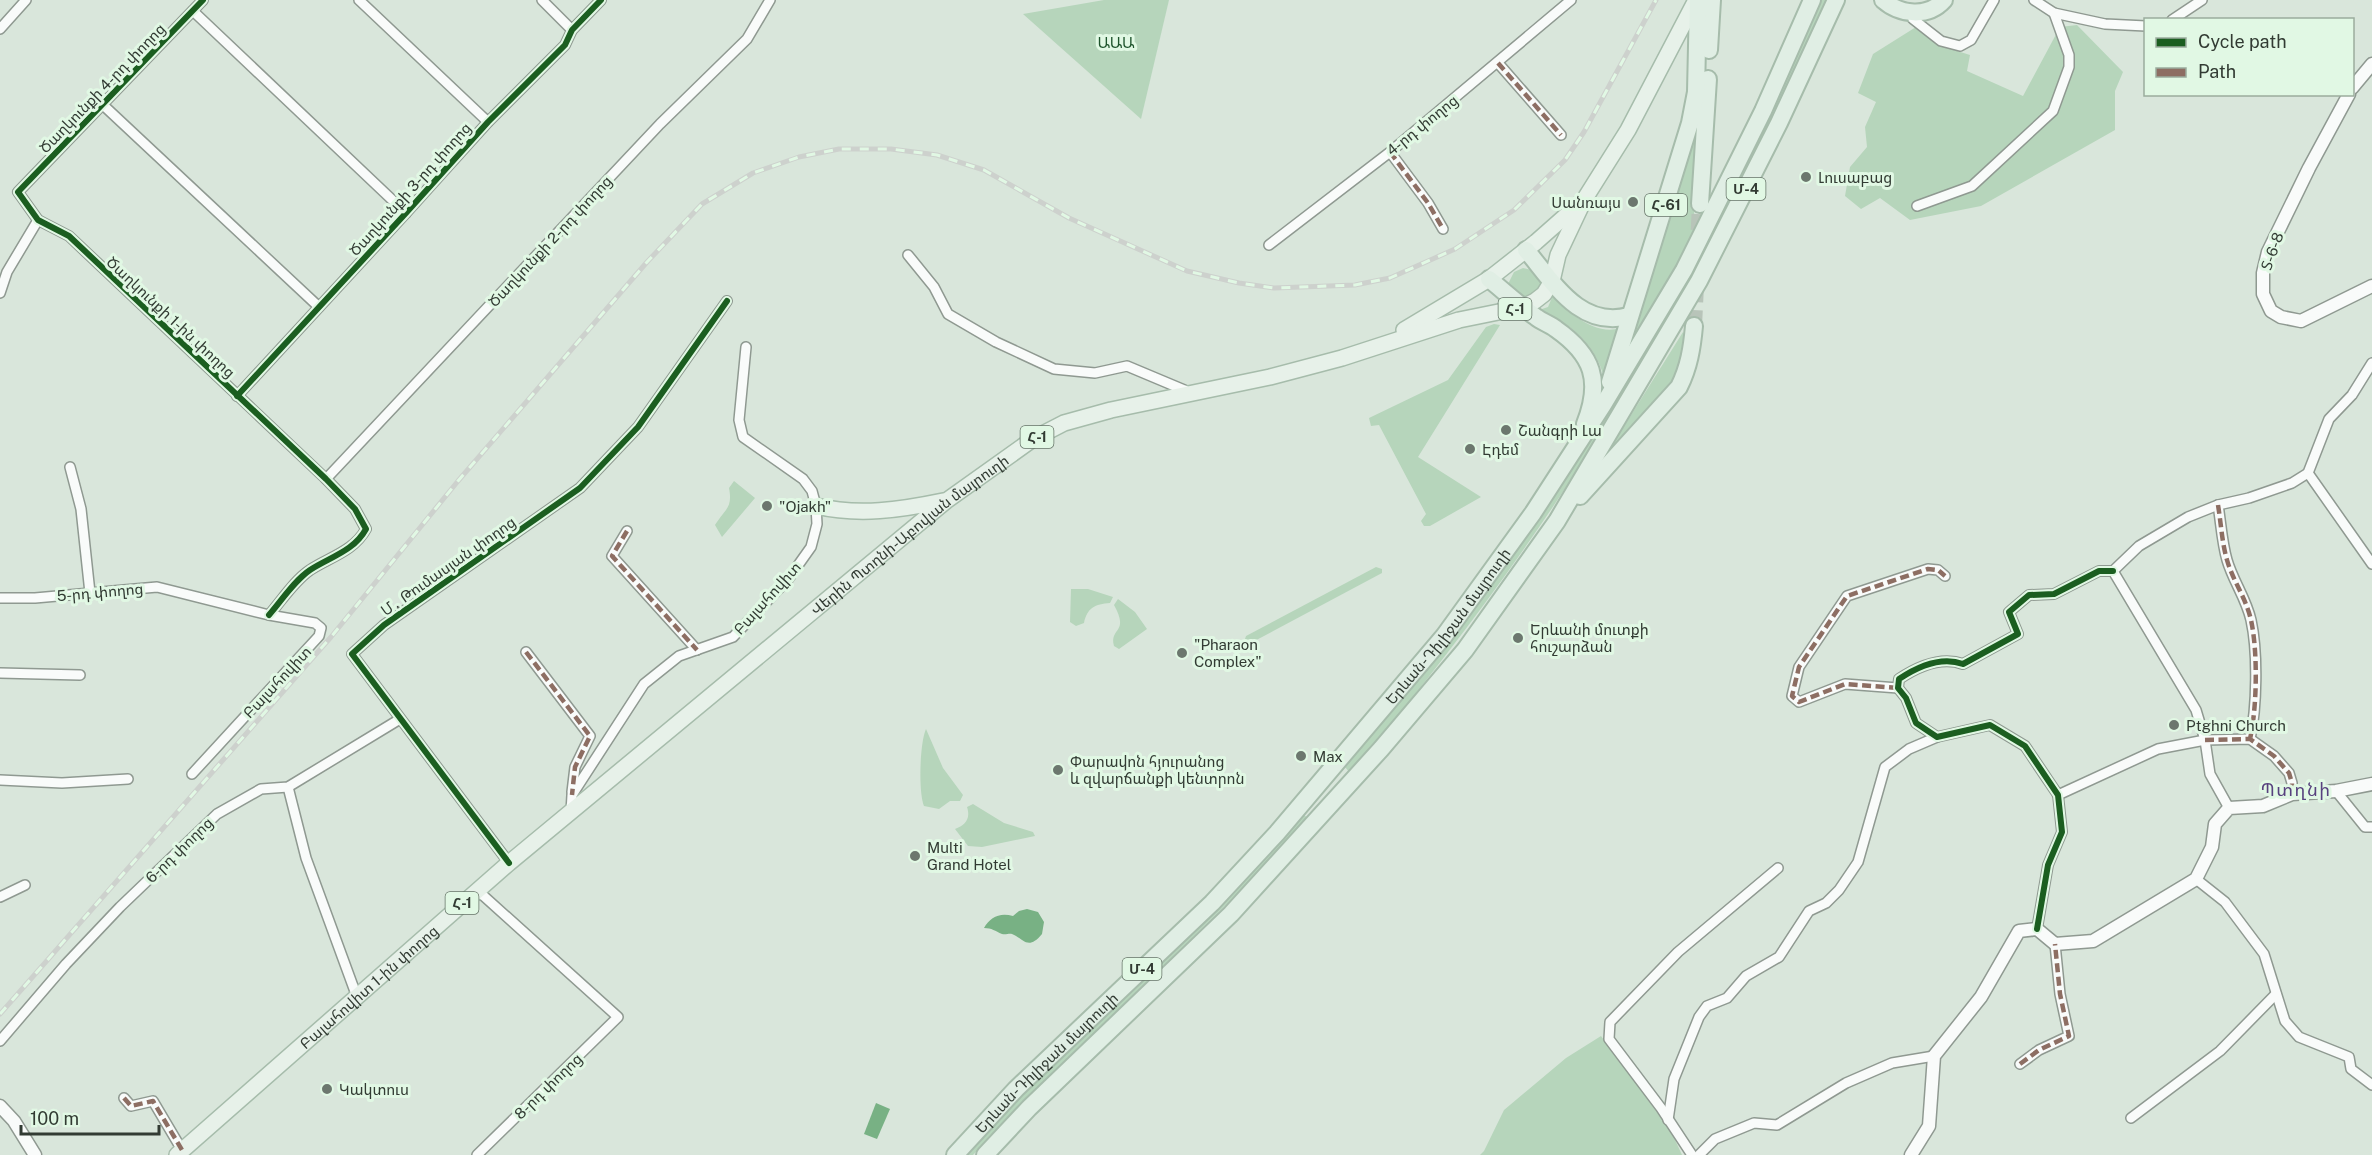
<svg xmlns="http://www.w3.org/2000/svg" width="2372" height="1155" font-family="'Public Sans','Noto Sans Armenian',sans-serif">
<style>
.green{fill:#b6d5bb}
.water{fill:#78b184}
.lines{fill:none;stroke-linecap:round;stroke-linejoin:round}
.trunk-tunnel{stroke:#b8c4b9;stroke-width:16;stroke-dasharray:16 8;stroke-linecap:butt}
.minor-casing{stroke:#8f9991;stroke-width:12}
.tertiary-casing{stroke:#8f9991;stroke-width:15}
.primary-casing{stroke:#a6bcab;stroke-width:18}
.trunk-casing{stroke:#a6bcab;stroke-width:20}
.minor{stroke:#f9fbfa;stroke-width:9}
.tertiary{stroke:#f9fbfa;stroke-width:12}
.primary{stroke:#e7f1e9;stroke-width:15}
.trunk{stroke:#e0eee4;stroke-width:16}
.rail-casing{stroke:#cdd1cd;stroke-width:5}
.rail{stroke:#e1f8e4;stroke-width:3;stroke-dasharray:9;stroke-linecap:butt}
.quiet{stroke:#8d6e63;stroke-width:4.5;stroke-dasharray:9 4.5;stroke-linecap:butt}
.cycleway-casing{stroke:#e1f8e4;stroke-width:10}
.cycleway{stroke:#1b5e20;stroke-width:6}
.poi-dot{fill:#6c776e;stroke:#e1f8e4;stroke-width:2}
.labels{text-anchor:middle;dominant-baseline:central;stroke-width:6;stroke-linejoin:round;paint-order:stroke}
.shield{fill:#e1f8e4;stroke:#667468;stroke-width:1.5}
.shield-label{font-size:14px;font-weight:bold;fill:#323b33}
.park-label{font-size:15px;fill:#1e542c;stroke:#e1f8e4}
.street-label{font-size:15px;fill:#323b33;stroke:#e1f8e4}
.poi-label{font-size:15px;fill:#323b33;stroke:#e1f8e4;text-anchor:start}
.quarter-label{font-size:18px;letter-spacing:1.5px;fill:#57417e;stroke:#e1f8e4}
</style>
<rect width="100%" height="100%" fill="#d9e6db"/>
<!-- green -->
<g class="green">
<path d="M1104,0H1169L1141,119L1023,14Z"/>
<path d="M1819,0H1827C1784,93 1742,186 1694,277C1678,306 1660,335 1643,364C1557,510 1460,644 1350,773L1345,767L1428,667L1603,418Z"/>
<path d="M2077,25L2123,72L2115,91V130L1981,206L1910,220L1880,198L1861,209L1845,196L1850,167L1867,147L1865,127L1876,102L1858,93L1873,54L1916,27L1938,45L1970,55L1967,71L2023,96L2060,27Z"/>
<path d="M1701,104L1693,231L1675,269L1621,358Z"/>
<path d="M1523,268L1532,270L1541,282V288L1526,302L1508,284L1514,272Z"/>
<path d="M1554,293C1566,313 1596,336 1620,328L1603,374C1594,343 1569,322 1539,310L1548,307Z"/>
<path d="M1494,324L1500,325L1418,457L1481,497L1430,526H1424L1421,521L1426,514L1379,425L1371,426L1369,418L1448,380L1486,327Z"/>
<path d="M1683,332L1687,339L1677,371L1668,389L1596,471Z"/>
<path d="M734,481L755,498L722,537L715,525C725,509 733,508 729,488Z"/>
<path d="M1376,567L1382,569V573L1247,645L1244,642L1246,636Z"/>
<path d="M1071,589H1088L1113,597L1110,603C1095,604 1087,608 1084,623L1076,626L1070,622Z"/>
<path d="M1118,599L1135,612L1147,629L1119,649L1114,646C1109,627 1130,634 1114,605Z"/>
<path d="M926,729L943,768L963,795L960,801H950L939,809L924,806C918,791 920,742 926,729Z"/>
<path d="M973,804L1004,823L1033,832L1035,836L982,847L968,846L955,829C965,825 971,819 967,807Z"/>
<path d="M1303,814L1310,820C1200,934 1082,1040 973,1155H962Z"/>
<path d="M1601,1036L1671,1131L1682,1155H1480L1484,1151L1504,1110L1566,1058Z"/>
</g>
<!-- water -->
<g class="water">
<path d="M1027,909L1038,912L1044,922L1042,934C1028,951 1024,939 1012,934C1009,933 1006,935 1002,934C995,931 992,928 984,928C990,917 1000,912 1013,916L1019,911Z"/>
<path d="M876,1103L890,1109L877,1139L864,1134Z"/>
</g>
<g class="lines">
<!-- trunk-tunnel -->
<path class="trunk-tunnel" d="M1694,326L1700,204"/>
<!-- minor casing -->
<g class="minor-casing">
<g id="minor">
<path d="M203,0L18,192L38,220L69,236L326,479L355,509L366,529C354,551 330,557 310,570C294,581 282,600 269,615"/>
<path d="M359,0L488,122"/>
<path d="M542,0L572,30"/>
<path d="M2034,0L2054,13L2105,24L2146,26"/>
<path d="M193,11L406,213"/>
<path d="M1916,13L1913,19L1941,41L1960,46L1971,40L1994,0"/>
<path d="M2172,20L2202,0"/>
<path d="M0,29L26,0"/>
<path d="M1498,63L1561,135"/>
<path d="M102,104L319,307"/>
<path d="M1390,152L1428,203L1443,229"/>
<path d="M1917,206L1972,186L2053,111L2069,67V55L2054,13"/>
<path d="M1269,245L1390,152L1571,0"/>
<path d="M908,255L934,287L948,314L996,342L1054,369L1095,373L1127,366L1189,392"/>
<path d="M0,293L7,272L38,220"/>
<path d="M237,396L406,213L488,122L565,45L572,30L601,0"/>
<path d="M70,467L81,509L90,593"/>
<path d="M2308,473L2372,564"/>
<path d="M326,479L660,124L747,39L770,0"/>
<path d="M2218,505C2221,523 2222,543 2227,560C2233,581 2246,598 2251,620C2258,652 2257,708 2250,739"/>
<path d="M627,531L612,556L697,650"/>
<path d="M0,598H35L157,587L269,615L315,623L321,628L319,636L192,774"/>
<path d="M526,652L590,736L575,767L572,792"/>
<path d="M0,673L80,675"/>
<path d="M1898,688L1845,684L1799,702L1792,696L1799,667L1847,596L1928,569L1938,570L1945,576"/>
<path d="M0,780L62,783L128,779"/>
<path d="M288,787L306,858L357,997"/>
<path d="M2336,791L2365,827H2372"/>
<path d="M2058,795L2158,749L2205,740L2250,739L2274,756L2289,773L2292,783V794"/>
<path d="M2229,808L2210,774L2205,740L2196,710L2113,571L2139,546L2188,517L2218,505L2249,498L2292,483L2308,473L2329,419L2352,395L2372,363"/>
<path d="M571,812L572,795L644,684L679,656L733,637L789,578L811,547L817,524L816,506L812,491L803,479L743,437L739,420L746,347"/>
<path d="M509,863L352,654L384,625L580,488L638,427L727,301"/>
<path d="M2196,879L2225,902L2264,954L2285,1021L2299,1037L2349,1057L2351,1069L2372,1085"/>
<path d="M477,890L618,1017L477,1155"/>
<path d="M0,897L25,885"/>
<path d="M2037,929L2048,865L2062,832L2058,795L2025,746L1990,725L1937,737L1916,723L1906,698L1898,688L1899,679C1917,667 1941,656 1963,664L2018,634L2009,612L2029,595L2054,594L2099,571H2113"/>
<path d="M0,1041L66,964L120,907L217,814L261,789L288,787L400,719"/>
<path d="M2020,1064L2039,1050L2069,1036L2060,994L2055,944"/>
<path d="M124,1098L131,1106L153,1101L182,1150"/>
<path d="M2131,1118L2220,1051L2276,994"/>
<path d="M1668,1120L1674,1079L1699,1017L1707,1006L1727,998L1746,976L1779,957L1809,911L1826,903L1839,890L1858,862L1885,767L1909,749L1937,737"/>
<path d="M1692,1155L1661,1108L1609,1039L1610,1022L1678,952L1778,868"/>
<path d="M1699,1155L1715,1139L1754,1123L1777,1125L1846,1083L1892,1063L1934,1056"/>
</g>
</g>
<!-- tertiary casing -->
<g class="tertiary-casing">
<g id="tertiary">
<path d="M2352,88L2372,64"/>
<path d="M2349,94L2309,168L2268,252L2263,273V294L2271,311L2281,317L2301,321L2372,286"/>
<path d="M0,1106L14,1121L35,1155"/>
<path d="M1911,1155L1929,1126L1934,1056L1981,997L2019,931L2037,929L2055,944L2093,941L2196,879L2212,847L2215,824L2229,808L2263,806L2292,794L2336,791L2372,784"/>
</g>
</g>
<!-- primary casing -->
<g class="primary-casing">
<g id="primary">
<path d="M1404,330L1489,279L1536,242L1579,204"/>
<path d="M816,506C859,516 900,510 943,501"/>
<path id="s1" d="M177,1155L509,863L946,501L1033,439L1064,423L1111,410L1270,377L1342,358L1459,320L1523,307L1535,301L1544,294L1552,281L1558,255L1584,200L1628,130L1696,0"/>
</g>
</g>
<!-- trunk casing -->
<g class="trunk-casing">
<g id="trunk">
<path d="M1883,0C1900,15 1928,18 1944,0"/>
<path d="M1709,50L1712,0"/>
<path d="M1700,204L1708,79"/>
<path d="M1526,250C1554,283 1580,329 1629,316"/>
<path d="M1489,279C1505,292 1520,306 1536,317C1542,322 1550,324 1556,329C1593,355 1602,381 1585,424"/>
<path d="M1610,382L1690,123L1696,92L1698,0"/>
<path d="M1580,496L1679,387C1689,367 1692,348 1694,326"/>
<path id="s2" d="M955,1155L1016,1089L1212,903L1277,833L1444,636L1533,513L1603,405L1684,270L1763,111L1812,0"/>
<path d="M985,1155L1029,1108L1231,914L1381,749L1465,650L1557,521L1699,281L1779,123L1836,0"/>
</g>
</g>
<!-- minor -->
<use href="#minor" class="minor"/>
<!-- tertiary -->
<use href="#tertiary" class="tertiary"/>
<!-- primary -->
<use href="#primary" class="primary"/>
<!-- trunk -->
<use href="#trunk" class="trunk"/>
<!-- rail casing -->
<g class="rail-casing">
<path id="rail" d="M0,1014L331,637L458,481L647,262L702,204L753,173L799,157L839,149H891L937,155L984,170L1069,218L1187,271L1239,283L1274,288L1355,285L1390,278L1455,249L1514,210L1565,160L1584,132L1656,0"/>
</g>
<!-- rail -->
<use href="#rail" class="rail"/>
<!-- quiet -->
<g class="quiet">
<path d="M1498,63L1561,135"/>
<path d="M1390,152L1428,203L1443,229"/>
<path d="M2218,505C2221,523 2222,543 2227,560C2233,581 2246,598 2251,620C2258,652 2257,708 2250,739"/>
<path d="M627,531L612,556L697,650"/>
<path d="M526,652L590,736L575,767L572,795"/>
<path d="M1898,688L1845,684L1799,702L1792,696L1799,667L1847,596L1928,569L1938,570L1945,576"/>
<path d="M2205,740L2250,739L2274,756L2289,773L2292,783V794"/>
<path d="M2020,1064L2039,1050L2069,1036L2060,994L2055,944"/>
<path d="M124,1098L131,1106L153,1101L182,1150"/>
</g>
<!-- cycleway casing -->
<g class="cycleway-casing">
<g id="cycleway">
<path d="M203,0L18,192L38,220L69,236L326,479L355,509L366,529C354,551 330,557 310,570C294,581 282,600 269,615"/>
<path d="M237,396L406,213L488,122L565,45L572,30L601,0"/>
<path d="M509,863L352,654L384,625L580,488L638,427L727,301"/>
<path d="M2037,929L2048,865L2062,832L2058,795L2025,746L1990,725L1937,737L1916,723L1906,698L1898,688L1899,679C1917,667 1941,656 1963,664L2018,634L2009,612L2029,595L2054,594L2099,571H2113"/>
</g>
</g>
<!-- cycleway -->
<use href="#cycleway" class="cycleway"/>
</g>
<!-- markers -->
<g class="poi-dot">
<circle cx="1806" cy="177" r="6"/>
<circle cx="1633" cy="202" r="6"/>
<circle cx="1506" cy="430" r="6"/>
<circle cx="1470" cy="449" r="6"/>
<circle cx="767" cy="506" r="6"/>
<circle cx="1518" cy="638" r="6"/>
<circle cx="1182" cy="653" r="6"/>
<circle cx="2174" cy="725" r="6"/>
<circle cx="1301" cy="756" r="6"/>
<circle cx="1058" cy="770" r="6"/>
<circle cx="915" cy="856" r="6"/>
<circle cx="327" cy="1089" r="6"/>
</g>
<g class="labels">
<!-- shield labels -->
<g class="shield">
<rect x="1726.5" y="178" width="39" height="22" rx="4.5"/>
<rect x="1645" y="194" width="42" height="22" rx="4.5"/>
<rect x="1498.5" y="298" width="33" height="22" rx="4.5"/>
<rect x="1020.5" y="426" width="33" height="22" rx="4.5"/>
<rect x="445.5" y="892" width="33" height="22" rx="4.5"/>
<rect x="1122.5" y="958" width="39" height="22" rx="4.5"/>
</g>
<g class="shield-label">
<text x="1746" y="189">Մ-4</text>
<text x="1666" y="205">Հ-61</text>
<text x="1515" y="309">Հ-1</text>
<text x="1037" y="437">Հ-1</text>
<text x="462" y="903">Հ-1</text>
<text x="1142" y="969">Մ-4</text>
</g>
<!-- park labels -->
<g class="park-label">
<text x="1116" y="42">ԱԱԱ</text>
</g>
<!-- street labels -->
<g class="street-label">
<text transform="translate(102 88) rotate(-46)">Ծաղկունքի 4-րդ փողոց</text>
<text transform="translate(1422 125) rotate(-39)">4-րդ փողոց</text>
<text transform="translate(410 189) rotate(-48)">Ծաղկունքի 3-րդ փողոց</text>
<text transform="translate(550 241) rotate(-47)">Ծաղկունքի 2-րդ փողոց</text>
<text transform="translate(2272 251) rotate(-70)">Տ-6-8</text>
<text transform="translate(171 317) rotate(43)">Ծաղկունքի 1-ին փողոց</text>
<text stroke="none"><textPath href="#s1" startOffset="960">Վերին Պտղնի-Աբովյան մայրուղի</textPath></text>
<text transform="translate(448 566) rotate(-35)">Մ․ Թումասյան փողոց</text>
<text transform="translate(100 592) rotate(-5)">5-րդ փողոց</text>
<text transform="translate(767 598) rotate(-48)">Բալահովիտ</text>
<text stroke="none"><textPath href="#s2" startOffset="724">Երևան-Դիլիջան մայրուղի</textPath></text>
<text transform="translate(277 682) rotate(-47)">Բալահովիտ</text>
<text transform="translate(179 850) rotate(-44)">6-րդ փողոց</text>
<text stroke="none"><textPath href="#s1" startOffset="255">Բալահովիտ 1-ին փողոց</textPath></text>
<text stroke="none"><textPath href="#s2" startOffset="130">Երևան-Դիլիջան մայրուղի</textPath></text>
<text transform="translate(548 1086) rotate(-44)">8-րդ փողոց</text>
</g>
<!-- poi labels -->
<g class="poi-label">
<text x="1818" y="177">Լուսաբաց</text>
<text x="1621" y="202" text-anchor="end">Սանռայս</text>
<text x="1518" y="430">Շանգրի Լա</text>
<text x="1482" y="449">Էդեմ</text>
<text x="779" y="506">"Ojakh"</text>
<text x="1530" y="629">Երևանի մուտքի<tspan x="1530" dy="17">հուշարձան</tspan></text>
<text x="1194" y="644">"Pharaon<tspan x="1194" dy="17">Complex"</tspan></text>
<text x="2186" y="725">Ptghni Church</text>
<text x="1313" y="756">Max</text>
<text x="1070" y="761">Փարավոն հյուրանոց<tspan x="1070" dy="17">և զվարճանքի կենտրոն</tspan></text>
<text x="927" y="847">Multi<tspan x="927" dy="17">Grand Hotel</tspan></text>
<text x="339" y="1089">Կակտուս</text>
</g>
<!-- quarter labels -->
<g class="quarter-label">
<text x="2296" y="789">Պտղնի</text>
</g>
</g>
<!-- legend -->
<rect x="2144" y="18" width="210" height="78" fill="#e1f8e4" stroke="#9bac9d" stroke-width="1.5"/>
<rect x="2156" y="38" width="30" height="9" fill="#1b5e20" stroke="#9bac9d" stroke-width="1.5"/>
<text x="2198" y="48" font-size="18" fill="#323b33">Cycle path</text>
<rect x="2156" y="68" width="30" height="9" fill="#8d6e63" stroke="#9bac9d" stroke-width="1.5"/>
<text x="2198" y="78" font-size="18" fill="#323b33">Path</text>
<!-- scale -->
<path d="M21 1125v9h138v-9" fill="none" stroke="#323b33" stroke-width="3"/>
<text x="30" y="1125" font-size="18" fill="#323b33" stroke="#e1f8e4" stroke-width="4.5" paint-order="stroke">100 m</text>
</svg>
